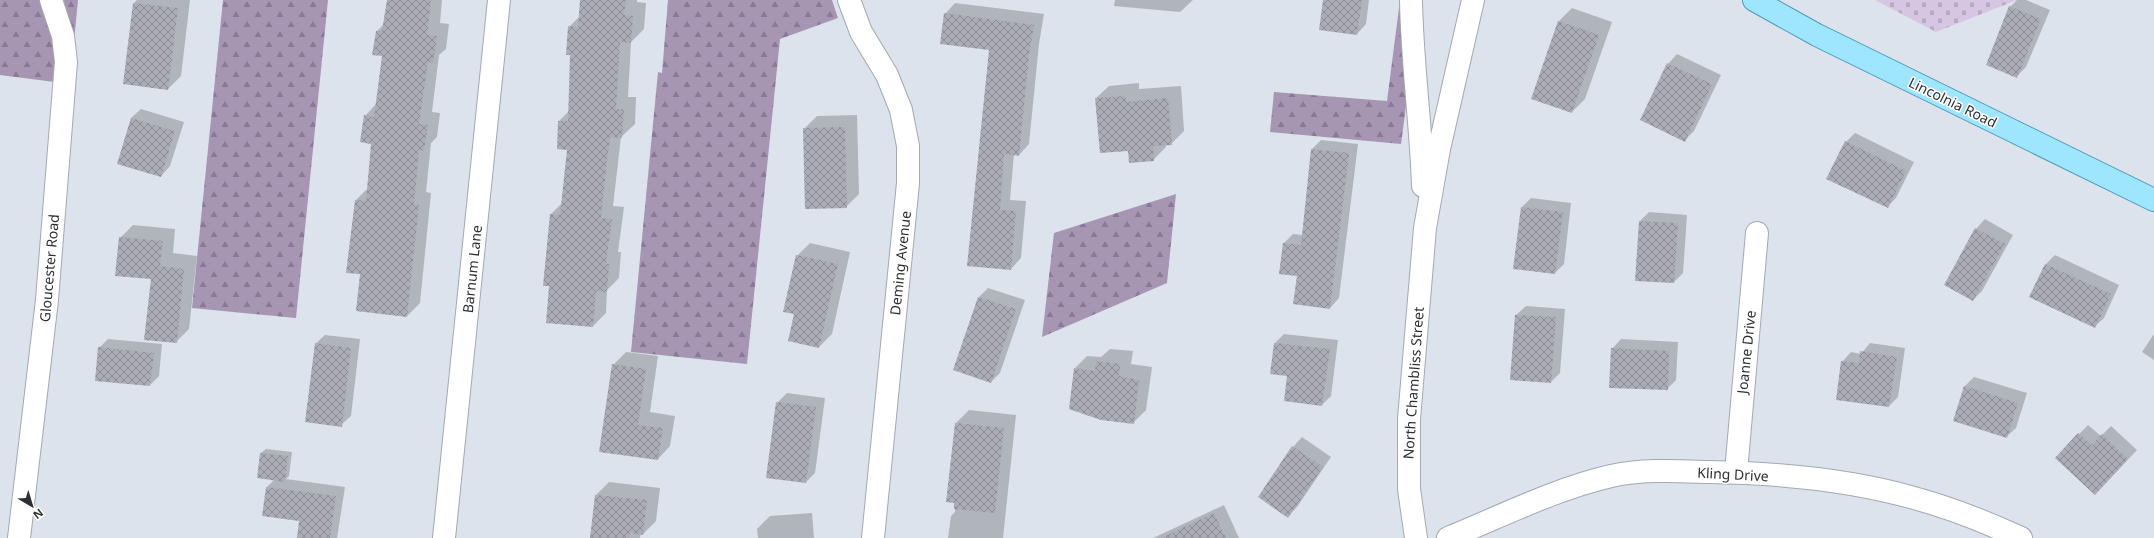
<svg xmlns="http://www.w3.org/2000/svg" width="2154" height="538" font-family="'Noto Sans',sans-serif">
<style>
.forest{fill:url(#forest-firs)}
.cemetery{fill:url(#cemetery-stones)}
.shadow{fill:#0003}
.building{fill:url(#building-cross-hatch)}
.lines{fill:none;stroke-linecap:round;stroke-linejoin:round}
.minor-casing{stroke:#a2a9b1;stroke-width:24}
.major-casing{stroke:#4d9bb6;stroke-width:24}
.minor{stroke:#fff;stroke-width:22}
.major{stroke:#9ee6fe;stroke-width:22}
.labels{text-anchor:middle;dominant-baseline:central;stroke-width:3;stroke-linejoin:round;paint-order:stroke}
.street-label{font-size:14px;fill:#2d2f33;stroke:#fff}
</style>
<defs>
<pattern id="forest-firs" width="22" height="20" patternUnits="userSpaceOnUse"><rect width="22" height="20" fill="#a795b4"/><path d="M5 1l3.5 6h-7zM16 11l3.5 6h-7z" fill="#887a93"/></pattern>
<pattern id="cemetery-stones" width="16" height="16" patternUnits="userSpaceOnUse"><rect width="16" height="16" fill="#d7c5e4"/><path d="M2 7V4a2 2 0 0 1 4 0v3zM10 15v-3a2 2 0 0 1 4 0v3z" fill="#b9aac4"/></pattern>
<pattern id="building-cross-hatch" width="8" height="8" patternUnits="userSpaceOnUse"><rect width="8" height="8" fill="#abacb6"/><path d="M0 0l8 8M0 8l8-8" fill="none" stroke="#8c8c95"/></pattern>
</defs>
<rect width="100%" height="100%" fill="#dce3ec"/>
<!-- forest -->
<g class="forest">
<path d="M0,0H78L70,84L0,75Z"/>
<path d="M223,0H328L296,318L192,308Z"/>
<path d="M668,0H832L838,18L780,39L747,364L631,352L658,72L662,73Z"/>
<path d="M1400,0H1420L1401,144L1270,132L1274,92L1387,101Z"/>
<path d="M1176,194L1167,283L1042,337L1054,233Z"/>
</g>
<!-- cemetery -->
<path class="cemetery" d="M1875,0H2017L1936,32Z"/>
<!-- shadow -->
<g class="shadow">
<path d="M137,0H190L181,76L168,89L124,83L134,3Z"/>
<path d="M388,0H442L440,23L449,24L446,49L439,55L432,112L440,113L437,137L431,143L426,192L431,193L420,303L407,316L361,274L356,200L368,188L373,143L365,116L376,104L383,55L377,31L384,24Z"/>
<path d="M581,0H637V2L646,3L644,29L631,42L628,97H636L635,124L621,137L613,206L624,207L618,252H621L619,278L607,290L606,313L593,326L550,285L551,214L562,203L568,149L559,121L569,111L571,54L569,27L579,17Z"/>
<path d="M1115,0H1193L1180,12L1114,6Z"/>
<path d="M1324,0H1369L1366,24L1357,34Z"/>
<path d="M2017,0H2026L2050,10L2026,67L2017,76L2010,7Z"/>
<path d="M955,3L1044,14L1039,44L1029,144L1019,155L1014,154L1010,200L1026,201L1021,258L1011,269L968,265L990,49L945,14Z"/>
<path d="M1572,8L1612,22L1585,99L1572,112L1532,98L1559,21Z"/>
<path d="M1677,54L1721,75L1694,131L1685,140L1668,64Z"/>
<path d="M1139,83V89L1181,86L1184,131L1171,144H1166V147L1153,160L1129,150L1096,98L1109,86Z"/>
<path d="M141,109L184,122L170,166L161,176L118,163L131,118Z"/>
<path d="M857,115L859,194L846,207L804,129L817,116Z"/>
<path d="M1855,133L1914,162L1896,198L1887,207L1846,142Z"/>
<path d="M1321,140L1358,144L1339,298L1330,308L1284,243L1293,234L1303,235L1312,149Z"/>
<path d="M1531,198L1571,203L1564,264L1555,273L1522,207Z"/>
<path d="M1649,212L1687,215L1683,273L1674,282L1640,221Z"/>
<path d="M1985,219L2013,235L1982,291L1973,300L1976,229Z"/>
<path d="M133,225L175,229L173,253L197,256L189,329L176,342L152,278L120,238Z"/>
<path d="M810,243L850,252L832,334L819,347L795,313L797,256Z"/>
<path d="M2055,255L2119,285L2104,318L2094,327L2030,296L2046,264Z"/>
<path d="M988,288L1025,300L1000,373L991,382L955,370L979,297Z"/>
<path d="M1526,306L1565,309L1560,373L1551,382L1511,379L1516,315Z"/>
<path d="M1284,334L1338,340L1331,396L1322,405L1288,375L1275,343Z"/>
<path d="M2154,334V360L2142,352Z"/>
<path d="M325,335L360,339L351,416L341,425L315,344Z"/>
<path d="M108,339L162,344L159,376L150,385L99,348Z"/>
<path d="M1621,339L1678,342L1676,380L1667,389L1612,349Z"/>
<path d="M1870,343L1905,348L1898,397L1889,406L1842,362L1851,352L1861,354Z"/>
<path d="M1110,349L1133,351L1131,364L1152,367L1146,410L1133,423L1075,368L1087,356L1101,357Z"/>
<path d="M626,352L658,356L650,412L675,416L670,446L658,459L600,451L613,365Z"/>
<path d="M1974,377L2027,393L2016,428L2006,437L1954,420L1965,386Z"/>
<path d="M787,393L825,398L815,473L806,482L777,403Z"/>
<path d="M969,410L1016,415L1003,538H948L951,516L955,512L956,423Z"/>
<path d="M2088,425L2101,436L2111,426L2137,450L2104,485L2056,458Z"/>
<path d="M1302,437L1331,457L1297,507L1288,516L1293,447Z"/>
<path d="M266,449L292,452L289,476L286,479L345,487L337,538H298L300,520L264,515L267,487L275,479L258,477L261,453Z"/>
<path d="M609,482L660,488L656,521L643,534L641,533L640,538H591L596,495Z"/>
<path d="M1224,505L1239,538H1153Z"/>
<path d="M812,513L814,538H758L757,529L770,516Z"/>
</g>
<!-- building -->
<g class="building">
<path d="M387,0H431L427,35L437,36L433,63L428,62L419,124L428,125L424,151L419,150L414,205H419L407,317L356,311L360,274L346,273L355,200L366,201L371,144L360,142L364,115L374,117L382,56L372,55L376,31H382Z"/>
<path d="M580,0H626L624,15L633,16L631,43L620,42L616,109H624L622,138L610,137L609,151H608L601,218L612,219L606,264H609L607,292L596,291L593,327L546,323L549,286H543L550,214L560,215L567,150L557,149L558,121H568L570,55H566L568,26L578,27Z"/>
<path d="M1323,0H1362L1357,35L1319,30Z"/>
<path d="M133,3L178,8L168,90L123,84Z"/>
<path d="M2009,6L2041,19L2017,78L1986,65Z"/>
<path d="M944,13L1034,25L1029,55L1019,156L1004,154L1000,210L1016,211L1011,270L967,266L989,50L940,44Z"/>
<path d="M1558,21L1599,35L1572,113L1531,99Z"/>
<path d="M1667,63L1712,84L1685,142L1640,120Z"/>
<path d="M1126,96V102L1168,98L1172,145L1153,146L1154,161L1129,163L1128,151L1100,153L1095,98Z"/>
<path d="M131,118L175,131L161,177L117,164Z"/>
<path d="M845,127L847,208L805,209L803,128Z"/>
<path d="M1845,141L1906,171L1888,208L1826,179Z"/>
<path d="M1311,149L1349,153L1330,309L1293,304L1297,276L1279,274L1283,243L1301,245Z"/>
<path d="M1521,207L1563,212L1555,274L1513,269Z"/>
<path d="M1639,221L1678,223L1674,283L1635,281Z"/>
<path d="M1975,228L2005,244L1973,301L1944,285Z"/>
<path d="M119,237L163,241L160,266L184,269L177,343L144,340L151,279L115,276Z"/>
<path d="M796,255L838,264L819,348L788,341L794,314L783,312Z"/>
<path d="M2045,264L2111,294L2095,328L2029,297Z"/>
<path d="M978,297L1016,309L991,383L953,370Z"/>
<path d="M1515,315L1556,317L1551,383L1510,380Z"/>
<path d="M315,343L351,348L342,427L305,422Z"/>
<path d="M1274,343L1330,349L1322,406L1284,401L1287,376L1270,374Z"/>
<path d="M98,347L154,353L150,386L95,381Z"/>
<path d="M1611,348L1669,351L1668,390L1609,388Z"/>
<path d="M1860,351L1897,357L1889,407L1836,400L1841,361L1859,363Z"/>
<path d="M1096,361L1120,364L1119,376L1139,380L1134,424L1101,420L1069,409L1074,368L1095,371Z"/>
<path d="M612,364L646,369L638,425L663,428L658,460L599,452Z"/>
<path d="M1964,386L2018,403L2007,438L1953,421Z"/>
<path d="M776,402L816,407L806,483L766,478Z"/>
<path d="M955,423L1004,428L995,513L954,509V503L946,502Z"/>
<path d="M2078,433L2092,445L2102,434L2128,459L2095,495L2055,458Z"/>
<path d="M1292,446L1323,467L1288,518L1258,497Z"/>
<path d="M260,453L288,456L285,482L257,478Z"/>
<path d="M266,487L336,496L330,538H297L299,521L262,516Z"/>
<path d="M595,495L647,500L643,535L630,533L629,538H590Z"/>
<path d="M1214,513L1226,538H1161Z"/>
</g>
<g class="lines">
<!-- minor casing -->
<g class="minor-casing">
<g id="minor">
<path d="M849,0L861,32L887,75L901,110L908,146V183L873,538"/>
<path d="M1411,0C1412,62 1421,124 1423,186"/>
<path d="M1736,472L1757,233"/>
<path d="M19,538L47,300L66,62L63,36L51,0"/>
<path d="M444,538L499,0"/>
<path d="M1416,538L1409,489V419L1425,228L1439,149L1473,0"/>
<path d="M1448,538C1502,516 1555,489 1611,476C1643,469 1676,471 1708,472C1776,473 1847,479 1914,498C1951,508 1986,522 2021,538"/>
</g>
</g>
<!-- major casing -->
<g class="major-casing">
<path id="major" d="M1754,0L1817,35L2154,200"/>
</g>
<!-- minor -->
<use href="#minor" class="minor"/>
<!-- major -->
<use href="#major" class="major"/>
</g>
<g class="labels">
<!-- street labels -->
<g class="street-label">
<text transform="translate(1953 102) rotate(26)">Lincolnia Road</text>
<text transform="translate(900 263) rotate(-84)">Deming Avenue</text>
<text transform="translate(49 268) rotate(-85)">Gloucester Road</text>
<text transform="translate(472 269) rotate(-84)">Barnum Lane</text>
<text transform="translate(1746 352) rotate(-84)">Joanne Drive</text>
<text transform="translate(1413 383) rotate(-86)">North Chambliss Street</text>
<text transform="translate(1733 474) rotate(3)">Kling Drive</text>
</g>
</g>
<!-- north arrow -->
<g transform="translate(32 506) rotate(142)" stroke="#ffffff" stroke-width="3" paint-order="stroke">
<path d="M0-3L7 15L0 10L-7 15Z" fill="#2d2f33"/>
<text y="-6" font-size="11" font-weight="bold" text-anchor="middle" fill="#2d2f33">N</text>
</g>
</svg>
